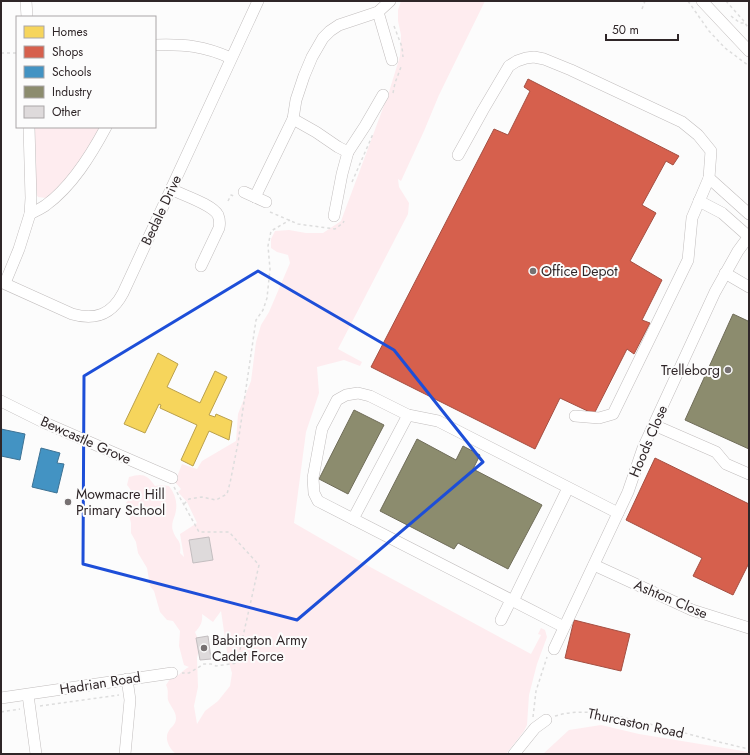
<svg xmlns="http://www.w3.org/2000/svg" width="750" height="755" font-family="Jost,sans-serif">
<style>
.green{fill:#feecef;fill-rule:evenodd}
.homes{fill:#f6d55c;stroke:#baa04c}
.shops{fill:#d6604d;stroke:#a44f42}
.schools{fill:#4393c3;stroke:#3d7294}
.industry{fill:#8c8c6e;stroke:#706d59}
.building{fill:#dedadb;stroke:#c3bec0}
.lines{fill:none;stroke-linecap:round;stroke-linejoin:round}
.minor-casing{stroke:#c1bdbd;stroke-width:12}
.path{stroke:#ddd;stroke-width:1.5;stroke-dasharray:3 3;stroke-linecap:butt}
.minor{stroke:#fff;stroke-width:11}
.marked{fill:none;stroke:#1d4ed8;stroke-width:3;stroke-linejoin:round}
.poi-dot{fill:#777172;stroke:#fcfcfc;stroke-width:1.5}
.labels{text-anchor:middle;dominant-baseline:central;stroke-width:4;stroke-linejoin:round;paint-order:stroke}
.street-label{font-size:14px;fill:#2f2628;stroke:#fcfcfc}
.poi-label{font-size:14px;fill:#2f2628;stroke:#fcfcfc;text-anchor:start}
</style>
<rect width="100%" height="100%" fill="#fcfcfc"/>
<!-- green -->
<g class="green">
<path d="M401,1H485L439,95L424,131L401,181L398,179L399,187L409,203L408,214L338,349L362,362L360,366L344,360L317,367L319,393L306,432L294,523L372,568L531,654L541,635L538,634L541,628L545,630L547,637L537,664L529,695L527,725L524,731L506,754H176C169,748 163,738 170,729C173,726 176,723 176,718C176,711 170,706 168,700C167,695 169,690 166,685L170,679C180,676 181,671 189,667L184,665L179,646L180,631L173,621L167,620L160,612L154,591L150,586L147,568L138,553L136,542L131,533V523L126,503C132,496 134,493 127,485L129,477C142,473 147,474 155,486L161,485L169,486C176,495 178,504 175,515C173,520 171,526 173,531C176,541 182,539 180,553L184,557L180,534L197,523L187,502L178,492L181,489L175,482L182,464L197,469L202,461L236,441L238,414L251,381L256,342L261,325L269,312L290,263L288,255L277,252L271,248V239L275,231L289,230L306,233H323L341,221L389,92L400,56L401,35L398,21V10ZM221,611L228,659L232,673L230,686L218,701L205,711L197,724L194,706L198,687L197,658L199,649L198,639L195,632C200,627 203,622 202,614L213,622Z"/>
<path d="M35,127H103L72,173L49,197L46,198L38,197L36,194Z"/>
<path d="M601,725L639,734L749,752V754H543L569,730Z"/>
</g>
<!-- homes -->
<path class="homes" d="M158,353L178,364L167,387L200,403L215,371L227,377L209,415L215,417L216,414L232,421L229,440L209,431L193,466L181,460L197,425L160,408L161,405L159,404L145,433L124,424Z"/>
<!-- shops -->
<g class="shops">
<path d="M528,79L679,156L673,165L666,161L642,205L656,213L630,261L662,280L642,320L650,323L634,354L627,349L594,414L560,398L535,449L371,367L494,129L508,135L530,91L524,87Z"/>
<path d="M655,458L749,504V563L733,595L693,576L702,558L626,520Z"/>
<path d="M574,620L630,634L621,671L565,658Z"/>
</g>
<!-- schools -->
<g class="schools">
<path d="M1,429L25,434L20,460L1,456Z"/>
<path d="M41,448L60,453L57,463L64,464L57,493L32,487Z"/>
</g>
<!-- industry -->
<g class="industry">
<path d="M733,314L748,321L749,320V449L685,420Z"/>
<path d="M354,410L384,425L348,494L319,479Z"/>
<path d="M417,439L456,460L463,446L480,455L473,469L542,505L508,569L458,543L454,549L380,511Z"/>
</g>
<!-- building -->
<g class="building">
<path d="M209,537L213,560L193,563L189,540Z"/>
<path d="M208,636L211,659L200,660L196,638Z"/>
</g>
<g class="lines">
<!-- minor casing -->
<g class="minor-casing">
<g id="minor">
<path d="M26,1L27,17"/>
<path d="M702,1L749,51"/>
<path d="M378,12L392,60"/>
<path d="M155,45C185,44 204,46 231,58"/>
<path d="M293,119L316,132L338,147L348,152"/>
<path d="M458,155L483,110L509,66L517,61L526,58L534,57L544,59L571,70L682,122L698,135L711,151L709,178L749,214"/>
<path d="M171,189C182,195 212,204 218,215C220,220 220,223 219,228L201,266"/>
<path d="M244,192L266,202"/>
<path d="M255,197L293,119L296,100L304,76L312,57L323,38L330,31L339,25L378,12L390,1"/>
<path d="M699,201L722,213L749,237"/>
<path d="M30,214C35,211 41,209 46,205C72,186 91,155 106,127"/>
<path d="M334,216L342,174L348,152L365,126L383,95"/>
<path d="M725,273L749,287"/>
<path d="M1,282L72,314C96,321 112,314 123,293L258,1"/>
<path d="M5,283L19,249L30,214L31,198L29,127"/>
<path d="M1,401L43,422L172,478"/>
<path d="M575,416L599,418L613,414L688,260L692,218L709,178"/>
<path d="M654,425L716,452L726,464L749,474"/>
<path d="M353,519L408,415"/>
<path d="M594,565L692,610L749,628"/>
<path d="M513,601L568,488"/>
<path d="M501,620L511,600"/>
<path d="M564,627L318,501L314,493L313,478L322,429L337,400L346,395L358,393L370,396L408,415L438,421L618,513"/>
<path d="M554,649L628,492L643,448L715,292L738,251L749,236"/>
<path d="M28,695L36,754"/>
<path d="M1,698L172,673"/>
<path d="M125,754L130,700L127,679"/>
<path d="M514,754L535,728L546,720"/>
</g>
</g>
<!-- path -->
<g class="path">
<path d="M688,1L709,31L725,48L749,66"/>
<path d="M726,1L743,20L749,29"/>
<path d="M642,9L645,1"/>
<path d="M731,16L740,23H744"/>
<path d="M394,26L402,47L403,57"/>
<path d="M1,53H17"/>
<path d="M393,93L395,83L401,67"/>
<path d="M352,182L373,134"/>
<path d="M228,201L231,195L234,196"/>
<path d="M270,212L298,224L335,229L343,223L344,221"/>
<path d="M174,487L199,532H229L259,565L237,663L216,666L211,664H204L189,673H182"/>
<path d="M184,504L189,499L202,497L216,500L227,494L230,483L238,443L256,320L263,310L267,298L270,269L268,246L271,231L290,220"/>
<path d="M40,706L119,695"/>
<path d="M1,712L20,709"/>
<path d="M555,716C587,706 623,718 654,725C686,733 717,742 749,749"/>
<path d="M533,717L536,691L547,657"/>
</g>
<!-- minor -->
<use href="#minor" class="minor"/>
</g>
<!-- marked area -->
<path class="marked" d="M258,271L394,350L483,462L297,620L83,564L84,376Z"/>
<!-- markers -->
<g class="poi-dot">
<circle cx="533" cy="271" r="4"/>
<circle cx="728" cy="370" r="4"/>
<circle cx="68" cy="502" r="4"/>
<circle cx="204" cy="648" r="4"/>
</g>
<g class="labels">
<!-- street labels -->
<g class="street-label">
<text transform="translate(161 210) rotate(-65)">Bedale Drive</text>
<text transform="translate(86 440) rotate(24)">Bewcastle Grove</text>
<text transform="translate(648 441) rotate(-67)">Hoods Close</text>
<text transform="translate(671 599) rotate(23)">Ashton Close</text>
<text transform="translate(100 683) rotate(-9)">Hadrian Road</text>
<text transform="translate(636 723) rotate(12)">Thurcaston Road</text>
</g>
<!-- poi labels -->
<g class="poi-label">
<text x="541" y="271">Office Depot</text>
<text x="720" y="370" text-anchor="end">Trelleborg</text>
<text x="76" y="494">Mowmacre Hill<tspan x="76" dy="16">Primary School</tspan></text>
<text x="212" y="640">Babington Army<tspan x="212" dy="16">Cadet Force</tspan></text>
</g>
</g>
<!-- border -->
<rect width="750" height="755" fill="none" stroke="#2f2628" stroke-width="4"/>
<!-- legend -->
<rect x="16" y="16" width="140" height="112" fill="#fcfcfc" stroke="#aaa6a7"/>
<rect x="24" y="26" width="20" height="12" fill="#f6d55c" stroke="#aaa6a7"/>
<text x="52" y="36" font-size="12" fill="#2f2628">Homes</text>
<rect x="24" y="46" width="20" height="12" fill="#d6604d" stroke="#aaa6a7"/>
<text x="52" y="56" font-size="12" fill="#2f2628">Shops</text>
<rect x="24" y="66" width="20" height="12" fill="#4393c3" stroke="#aaa6a7"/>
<text x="52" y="76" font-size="12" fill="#2f2628">Schools</text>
<rect x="24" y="86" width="20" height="12" fill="#8c8c6e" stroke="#aaa6a7"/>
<text x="52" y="96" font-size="12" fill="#2f2628">Industry</text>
<rect x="24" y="106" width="20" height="12" fill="#dedadb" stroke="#aaa6a7"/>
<text x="52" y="116" font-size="12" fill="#2f2628">Other</text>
<!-- scale -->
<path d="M606 34v6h72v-6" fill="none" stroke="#2f2628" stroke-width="2"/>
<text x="612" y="34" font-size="12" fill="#2f2628" stroke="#fcfcfc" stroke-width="3" paint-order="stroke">50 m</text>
</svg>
